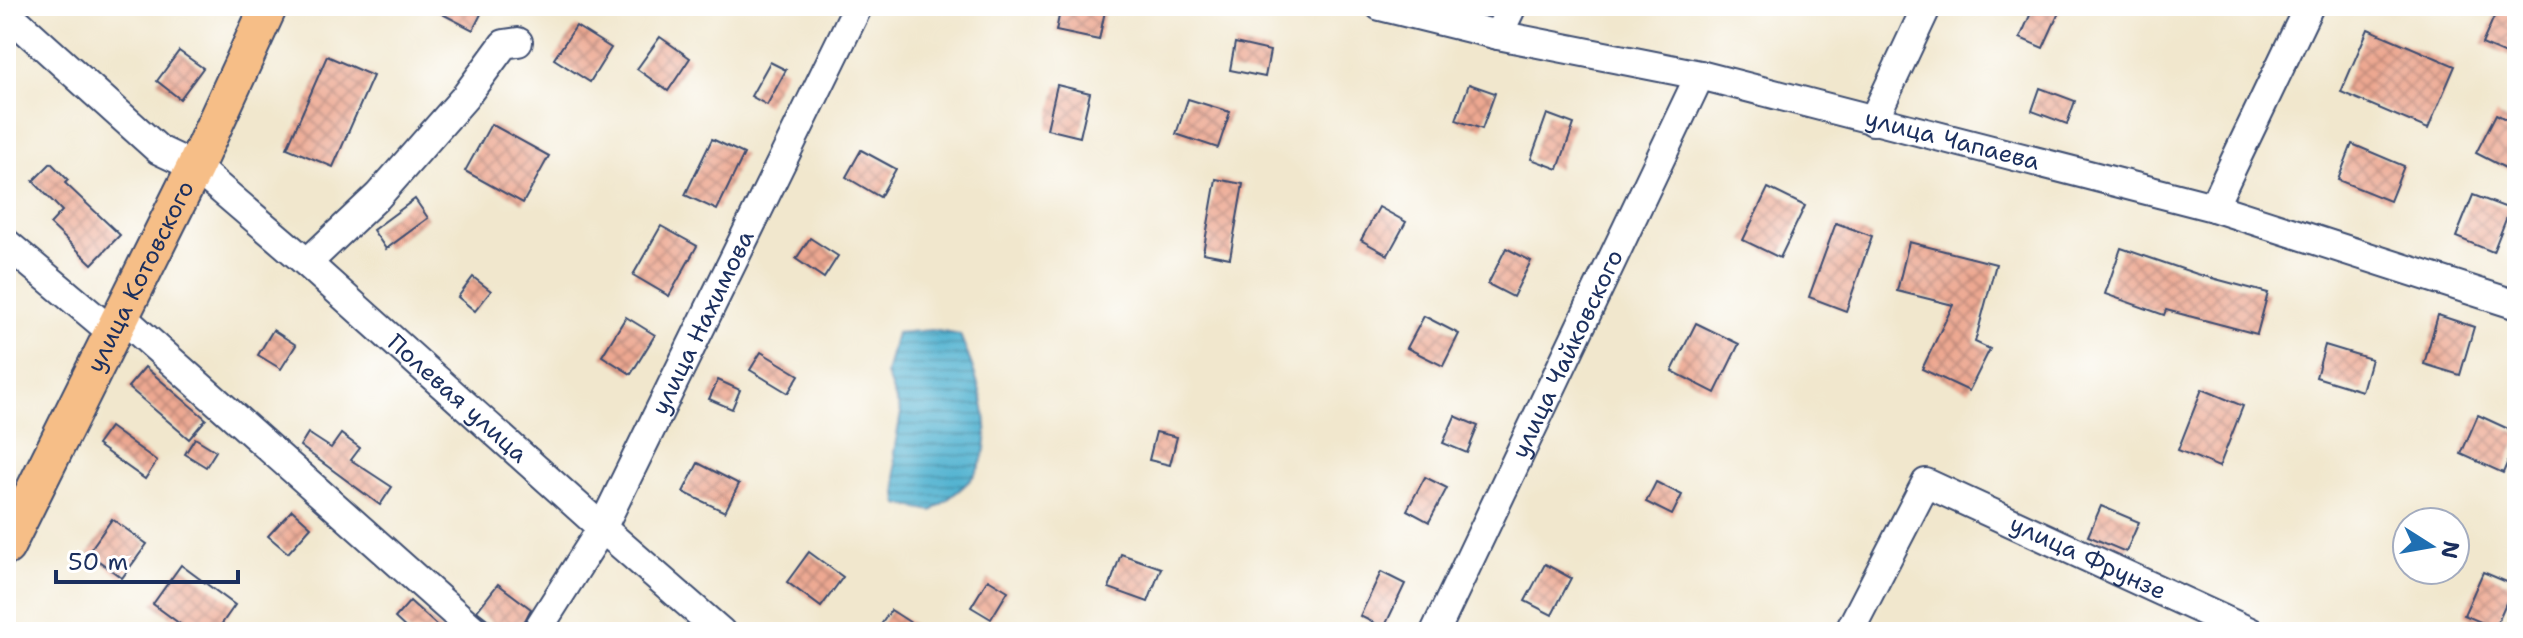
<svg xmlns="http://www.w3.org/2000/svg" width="2523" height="638" font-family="'Shantell Sans',sans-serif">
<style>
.water{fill:url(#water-rules);stroke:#367097;stroke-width:2}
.building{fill:url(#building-cross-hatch)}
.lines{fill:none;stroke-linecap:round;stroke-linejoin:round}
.minor-casing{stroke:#3b4b6f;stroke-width:32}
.major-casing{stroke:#3b4b6f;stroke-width:40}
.minor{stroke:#fff;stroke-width:28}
.major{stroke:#f6be87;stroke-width:36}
.labels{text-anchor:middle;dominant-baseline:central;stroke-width:7;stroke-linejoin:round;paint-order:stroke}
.street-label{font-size:24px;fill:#1b2f5e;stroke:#fff}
</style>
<defs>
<pattern id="water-rules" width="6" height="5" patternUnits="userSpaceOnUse" patternTransform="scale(2)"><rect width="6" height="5" fill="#51b2d0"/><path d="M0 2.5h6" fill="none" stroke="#4291ac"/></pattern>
<pattern id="building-cross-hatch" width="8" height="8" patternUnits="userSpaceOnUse" patternTransform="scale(2)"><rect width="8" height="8" fill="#eda891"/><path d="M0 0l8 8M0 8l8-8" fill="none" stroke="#bf897a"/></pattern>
</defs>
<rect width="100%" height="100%" fill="#fff"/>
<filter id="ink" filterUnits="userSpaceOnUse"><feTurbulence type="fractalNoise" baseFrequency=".0125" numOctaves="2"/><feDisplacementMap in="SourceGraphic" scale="16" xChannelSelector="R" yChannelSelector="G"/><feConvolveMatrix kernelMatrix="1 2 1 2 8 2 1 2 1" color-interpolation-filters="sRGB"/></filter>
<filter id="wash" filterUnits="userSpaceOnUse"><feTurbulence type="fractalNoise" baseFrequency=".006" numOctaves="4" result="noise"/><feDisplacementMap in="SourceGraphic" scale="32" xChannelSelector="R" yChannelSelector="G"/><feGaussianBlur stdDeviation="1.8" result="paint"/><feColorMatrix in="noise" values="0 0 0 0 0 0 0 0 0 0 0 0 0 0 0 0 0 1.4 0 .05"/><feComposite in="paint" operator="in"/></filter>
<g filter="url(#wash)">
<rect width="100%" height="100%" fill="#f1e7cd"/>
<!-- water -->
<path class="water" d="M932,330L960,335C976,374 1004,442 971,479C960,491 945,501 932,511L898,504L894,452L901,413L886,374L896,333Z"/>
<g id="blocks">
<!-- building -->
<g class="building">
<path d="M427,6H485L473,30Z"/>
<path d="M1061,6H1106L1099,40L1056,31Z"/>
<path d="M2034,6H2062L2043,48L2020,38Z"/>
<path d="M2497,10L2517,18V59L2482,44Z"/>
<path d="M576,26L611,48L590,82L554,59Z"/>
<path d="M2368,29L2455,66L2428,129L2341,92Z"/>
<path d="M660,37L690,58L668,91L637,69Z"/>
<path d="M1235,43L1270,51L1265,77L1230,70Z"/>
<path d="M179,51L203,68L180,99L157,81Z"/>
<path d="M327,56L373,76L333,167L287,148Z"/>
<path d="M770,62L786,70L767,105L751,96Z"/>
<path d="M1469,84L1495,93L1482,129L1456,120Z"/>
<path d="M1057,85L1090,93L1080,137L1047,129Z"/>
<path d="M2040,88L2075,101L2067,124L2032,111Z"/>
<path d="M1188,99L1230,112L1218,148L1176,134Z"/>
<path d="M1547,114L1574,124L1558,169L1531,159Z"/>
<path d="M2496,114L2517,125V174L2476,153Z"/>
<path d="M491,124L549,156L523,203L465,171Z"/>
<path d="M712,139L744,154L717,210L685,195Z"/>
<path d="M2352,144L2404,166L2390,201L2338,180Z"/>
<path d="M861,150L896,169L880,197L846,177Z"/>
<path d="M51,163L68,180L65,183L120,235L92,264L50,224L62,211L33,181Z"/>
<path d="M1216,179L1243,184L1230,258L1203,253Z"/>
<path d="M1768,188L1805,206L1780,258L1743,240Z"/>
<path d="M2473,195L2510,209L2493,252L2456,237Z"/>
<path d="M415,199L428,218L386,249L373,230Z"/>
<path d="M1379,207L1406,222L1388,255L1361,240Z"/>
<path d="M1836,223L1872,236L1846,311L1809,297Z"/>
<path d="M661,226L697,246L669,296L633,275Z"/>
<path d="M810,238L838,256L824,278L796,259Z"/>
<path d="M1909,242L1996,264L1975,342L1990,349L1969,391L1922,369L1953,305L1897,291Z"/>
<path d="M1506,248L1531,261L1513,297L1488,284Z"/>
<path d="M2121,248L2197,274L2268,293L2257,334L2166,310L2164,315L2105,294Z"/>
<path d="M473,277L491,291L475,311L458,297Z"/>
<path d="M2438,315L2474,327L2460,375L2424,364Z"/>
<path d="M1424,316L1459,334L1443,366L1407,348Z"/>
<path d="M626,317L655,335L631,374L602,356Z"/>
<path d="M1696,323L1739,344L1715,393L1672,371Z"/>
<path d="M273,330L296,345L281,369L258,355Z"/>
<path d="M2325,345L2371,359L2362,391L2316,377Z"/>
<path d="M761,352L799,375L788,393L750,370Z"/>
<path d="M145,367L206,419L189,439L128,387Z"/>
<path d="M718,380L740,390L732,409L709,399Z"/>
<path d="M2202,389L2243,406L2219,467L2178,450Z"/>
<path d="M2478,415L2517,433V440L2503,473L2461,454Z"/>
<path d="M1455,416L1478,426L1467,453L1443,443Z"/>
<path d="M110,427L157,461L145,479L97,445Z"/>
<path d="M1156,432L1177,437L1170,465L1149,460Z"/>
<path d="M308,433L331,448L341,434L360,448L351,460L392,487L380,505L300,446Z"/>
<path d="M195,438L216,451L206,467L185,454Z"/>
<path d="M698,463L739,484L725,512L683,492Z"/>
<path d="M1425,477L1447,488L1429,522L1407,510Z"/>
<path d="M1656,482L1682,495L1672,515L1646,502Z"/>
<path d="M2101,506L2139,522L2126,552L2088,536Z"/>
<path d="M292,510L311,527L288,553L268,536Z"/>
<path d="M112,519L147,544L122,578L88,553Z"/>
<path d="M809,552L843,577L821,607L787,582Z"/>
<path d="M1121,554L1161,568L1148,602L1109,588Z"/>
<path d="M1545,564L1571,578L1552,615L1525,601Z"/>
<path d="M181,565L235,605L216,632H191L153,604Z"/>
<path d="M1381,572L1405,584L1384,628L1360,616Z"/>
<path d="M2483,572L2514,585L2495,628L2464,615Z"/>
<path d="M988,579L1008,591L991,619L971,607Z"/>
<path d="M498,584L531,609L519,632H504L477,611Z"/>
<path d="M410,601L444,632H410L395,618Z"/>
<path d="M891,610L925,632H876Z"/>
</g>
</g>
</g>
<g filter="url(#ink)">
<use href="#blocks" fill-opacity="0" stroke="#3b4b6f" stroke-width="2"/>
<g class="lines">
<!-- minor casing -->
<g class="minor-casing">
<g id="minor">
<path id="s1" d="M1380,6L1498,35L1700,75L2213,207L2517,305"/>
<path id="s2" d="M6,12L159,150L195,167L307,263L602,528L721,632"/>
<path d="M1498,35L1512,6"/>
<path d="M1873,121L1927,6"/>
<path d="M2213,207L2309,6"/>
<path d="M6,243L113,333"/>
<path d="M307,263L378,196L465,97L504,44L518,42"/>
<path d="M122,317L476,632"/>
<path id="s3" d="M536,632L602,528L858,6"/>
<path id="s4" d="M1435,632L1700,75"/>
<path id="s5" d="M1849,632L1926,483L2250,632"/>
</g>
</g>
<!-- major casing -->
<g class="major-casing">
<g id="major">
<path id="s6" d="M6,547L195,167L269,6"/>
</g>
</g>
<!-- minor -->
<use href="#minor" class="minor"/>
<!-- major -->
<use href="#major" class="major"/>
</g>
</g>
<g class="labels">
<!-- street labels -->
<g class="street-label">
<text stroke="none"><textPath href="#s1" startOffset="588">улица Чапаева</textPath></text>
<text stroke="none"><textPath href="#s6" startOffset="302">улица Котовского</textPath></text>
<text stroke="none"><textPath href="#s3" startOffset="352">улица Нахимова</textPath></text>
<text stroke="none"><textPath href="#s4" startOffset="308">улица Чайковского</textPath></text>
<text stroke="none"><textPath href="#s2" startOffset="596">Полевая улица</textPath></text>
<text stroke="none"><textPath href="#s5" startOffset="346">улица Фрунзе</textPath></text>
</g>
</g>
<!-- margin -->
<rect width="2523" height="638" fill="none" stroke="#fff" stroke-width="32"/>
<!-- north arrow -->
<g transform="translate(2431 546) rotate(101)"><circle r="38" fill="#ffffff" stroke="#a4acbf" stroke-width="2"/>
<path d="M0-6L14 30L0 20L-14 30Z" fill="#1f6fb2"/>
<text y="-12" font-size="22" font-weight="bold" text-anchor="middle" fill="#1b2f5e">N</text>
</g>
<!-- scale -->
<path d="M56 570v12h182v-12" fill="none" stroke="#1b2f5e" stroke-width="4"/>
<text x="68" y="570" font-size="24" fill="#1b2f5e" stroke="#ffffff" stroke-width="6" paint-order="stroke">50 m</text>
</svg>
